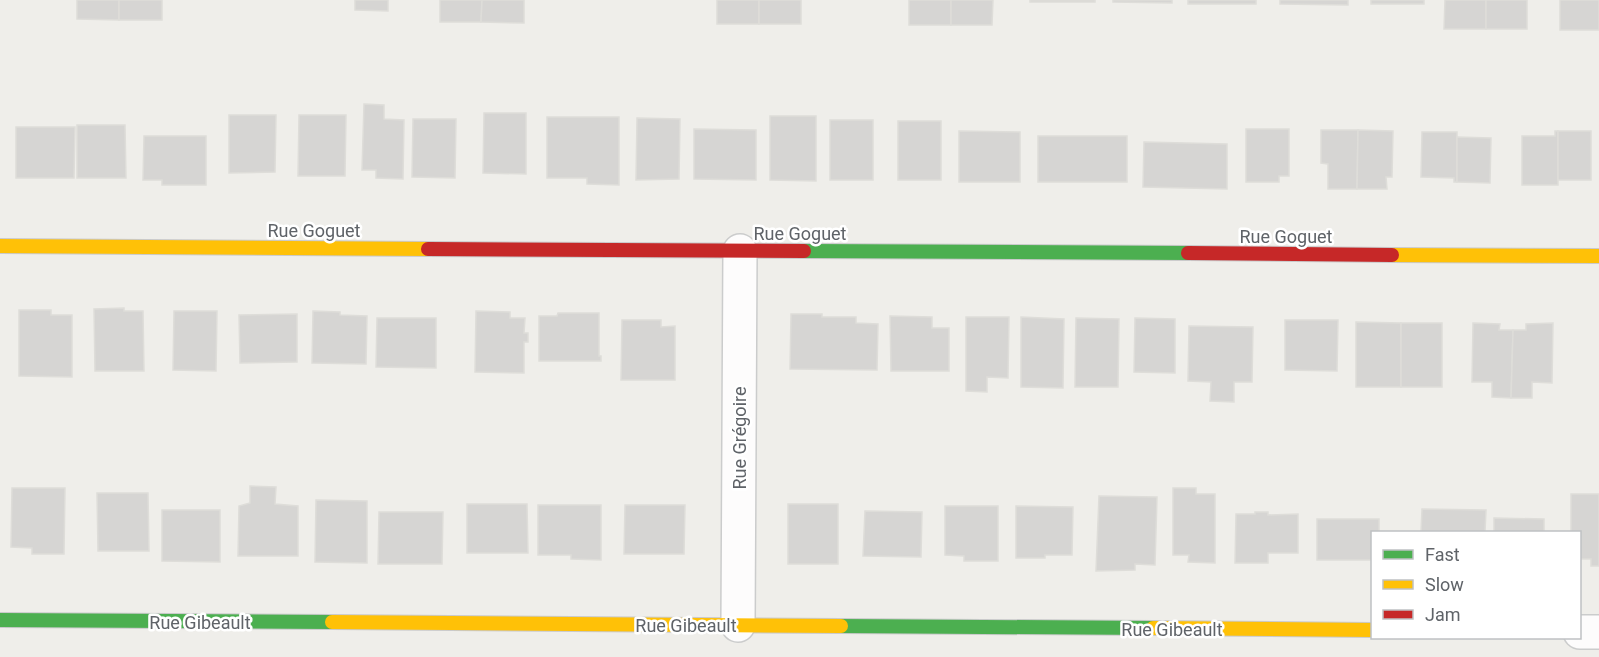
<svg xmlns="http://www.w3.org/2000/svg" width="1599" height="657" font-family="Roboto,sans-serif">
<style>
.building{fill:#d6d5d3;stroke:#deddd9;stroke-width:1.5}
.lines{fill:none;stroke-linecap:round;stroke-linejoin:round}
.street-casing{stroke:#cbcccc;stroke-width:36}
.fast-casing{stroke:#cacacb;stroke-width:16}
.slow-casing{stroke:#cacacb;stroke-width:16}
.jam-casing{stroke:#cacacb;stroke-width:16}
.street{stroke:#fdfcfc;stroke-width:33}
.fast{stroke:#4caf50;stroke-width:14}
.slow{stroke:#ffc107;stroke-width:14}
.jam{stroke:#c62828;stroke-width:14}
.labels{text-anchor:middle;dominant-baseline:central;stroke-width:5;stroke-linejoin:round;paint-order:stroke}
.street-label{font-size:18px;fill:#5f6368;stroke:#fff}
</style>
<rect width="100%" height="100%" fill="#efeeea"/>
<!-- building -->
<g class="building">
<path d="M77,0H119V20L77,19Z"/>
<rect x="119" y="0" width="43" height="20"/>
<path d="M355,0H388V11L355,10Z"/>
<path d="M440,0H482L481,22H440Z"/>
<path d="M482,0H524V23L481,22Z"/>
<rect x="717" y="0" width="42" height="24"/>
<rect x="759" y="0" width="42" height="24"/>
<rect x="909" y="0" width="42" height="25"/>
<path d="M951,0H993L992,25H951Z"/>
<rect x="1030" y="0" width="65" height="2"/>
<path d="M1113,0H1172V3L1113,2Z"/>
<rect x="1188" y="0" width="68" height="4"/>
<path d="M1280,0H1348V5L1280,4Z"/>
<rect x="1371" y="0" width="53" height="4"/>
<path d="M1445,0H1486V29H1444Z"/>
<rect x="1486" y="0" width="41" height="29"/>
<rect x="1560" y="0" width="39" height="30"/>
<path d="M364,104L384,105V119L404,120L403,179L376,178V170H362Z"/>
<path d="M484,113H526V174L483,173Z"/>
<path d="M229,115H276L275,172L229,173Z"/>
<path d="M299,115H346L345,176H298Z"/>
<path d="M770,116H816V181L770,180Z"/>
<path d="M547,117H619V185L587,184V178H547Z"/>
<path d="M637,118L680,119L679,179L636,180Z"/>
<path d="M413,119H456L455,178L412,177Z"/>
<rect x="830" y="120" width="43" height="60"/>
<rect x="898" y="121" width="43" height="59"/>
<path d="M77,125H125L126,178H77Z"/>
<path d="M16,127H75L74,178H16Z"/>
<path d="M694,129L756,130V180L694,179Z"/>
<path d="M1246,129H1289V176H1279V182H1246Z"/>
<path d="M1321,130H1358L1357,189H1328V164L1321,163Z"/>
<path d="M1358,130L1393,131L1392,177H1386L1387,189H1357Z"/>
<path d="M959,131L1020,132V182H959Z"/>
<path d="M1555,131H1558V185H1522V136H1555Z"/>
<rect x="1558" y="131" width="33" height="49"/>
<path d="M1422,132H1457V182H1454V178L1421,177Z"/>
<path d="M144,136H206V185H162V180H143Z"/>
<rect x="1038" y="136" width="89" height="46"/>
<path d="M1457,137L1491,138L1490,183L1457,182Z"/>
<path d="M1144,142L1227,144V189L1143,187Z"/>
<path d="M124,308V311H143L144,371H95L94,309Z"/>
<path d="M19,310H51V315H72V377L19,376Z"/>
<path d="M174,311H217L216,371L173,370Z"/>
<path d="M313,311L340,312V315L367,316L366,364L312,363Z"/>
<path d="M476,311L510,312V318H525L524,333H528V342H524V373L475,372Z"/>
<path d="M558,313H599V356H601V361H539V316H557Z"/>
<path d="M297,314V362L240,363L239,315Z"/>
<path d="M791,314H822V317H856V323L878,324L877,370L790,369Z"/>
<path d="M890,316L932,317V328H949V371H891Z"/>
<path d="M966,317H1009L1008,378L987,377V392L966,391Z"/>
<path d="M1021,317L1064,319L1063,388L1021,387Z"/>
<path d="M377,318H436V368L376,367Z"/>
<path d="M1076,318L1119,319L1118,387H1075Z"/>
<path d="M1135,318L1175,319V373L1134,372Z"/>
<path d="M622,320H661V327L675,326V380H621Z"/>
<path d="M1285,320H1338L1337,371L1285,370Z"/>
<path d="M1356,322L1401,323V387H1356Z"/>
<rect x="1401" y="323" width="41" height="64"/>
<path d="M1473,323L1500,324L1499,330H1513L1511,398L1492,397V382H1472Z"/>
<path d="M1553,323L1552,383L1532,382V398H1511L1513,330H1526V324Z"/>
<path d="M1189,326L1253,327L1252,382H1234V402L1210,401L1211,382L1188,381Z"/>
<path d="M250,486L276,487L275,504L298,506V556H238L239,506L250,503Z"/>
<path d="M12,488H65L64,554H32V548L11,547Z"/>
<path d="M1173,488H1196V494H1215V563L1188,562L1189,555H1173Z"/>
<path d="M97,493H148L149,551H98Z"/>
<path d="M1571,494H1599V566H1591V559H1580V532H1571Z"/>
<path d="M1099,496L1157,497L1155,565L1135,564V570L1096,571Z"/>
<path d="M316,500L367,501V563L315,562Z"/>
<path d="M467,504H527L528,553H467Z"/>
<rect x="788" y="504" width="50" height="60"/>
<path d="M538,505H601V560L571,559V555H538Z"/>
<path d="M625,505H685L684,554H624Z"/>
<path d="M945,506H998V561H964V556L945,555Z"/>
<path d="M1016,506L1073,507L1072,555H1045V558H1016Z"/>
<path d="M1422,509L1486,510L1485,532H1421Z"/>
<path d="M162,510H220V562L162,561Z"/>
<path d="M865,511L922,512L921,557L863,556Z"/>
<path d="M379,512H443L442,564H378Z"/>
<path d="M1255,512H1268V515L1298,514V553H1268V563H1235L1236,514H1255Z"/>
<path d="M1494,518L1544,519V532H1494Z"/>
<path d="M1317,519H1379V532H1372V560H1317Z"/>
</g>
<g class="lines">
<!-- street casing -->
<g class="street-casing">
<g id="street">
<path d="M738,625L740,251"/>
<path d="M1580,632H1599"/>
</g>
</g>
<!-- fast casing -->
<g class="fast-casing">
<g id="fast">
<path d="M804,251L1188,253"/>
<path d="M0,620L332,622"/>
<path d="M841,626L1153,628"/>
</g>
</g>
<!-- slow casing -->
<g class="slow-casing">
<g id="slow">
<path d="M0,246L428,249"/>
<path d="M1392,255L1599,256"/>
<path d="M332,622L841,626"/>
<path d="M1153,628L1372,630"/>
</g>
</g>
<!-- jam casing -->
<g class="jam-casing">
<g id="jam">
<path d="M428,249L804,251"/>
<path d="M1188,253L1392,255"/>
</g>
</g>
<!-- street -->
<use href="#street" class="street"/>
<!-- fast -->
<use href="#fast" class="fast"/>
<!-- slow -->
<use href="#slow" class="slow"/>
<!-- jam -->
<use href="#jam" class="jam"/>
</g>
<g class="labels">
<!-- street labels -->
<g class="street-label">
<text x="314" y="230">Rue Goguet</text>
<text x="800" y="233">Rue Goguet</text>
<text x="1286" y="236">Rue Goguet</text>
<text transform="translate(739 438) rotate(-90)">Rue Grégoire</text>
<text x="200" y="622">Rue Gibeault</text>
<text x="686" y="625">Rue Gibeault</text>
<text x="1172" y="629">Rue Gibeault</text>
</g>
</g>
<!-- legend -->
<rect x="1371" y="531" width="210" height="108" fill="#ffffff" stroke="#bfc1c3" stroke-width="1.5"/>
<rect x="1383" y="550" width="30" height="9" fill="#4caf50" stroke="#bfc1c3" stroke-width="1.5"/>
<text x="1425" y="561" font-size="18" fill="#5f6368">Fast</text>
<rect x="1383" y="580" width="30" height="9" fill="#ffc107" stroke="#bfc1c3" stroke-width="1.5"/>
<text x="1425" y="591" font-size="18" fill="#5f6368">Slow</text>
<rect x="1383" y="610" width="30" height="9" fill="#c62828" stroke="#bfc1c3" stroke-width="1.5"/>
<text x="1425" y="621" font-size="18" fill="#5f6368">Jam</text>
</svg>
